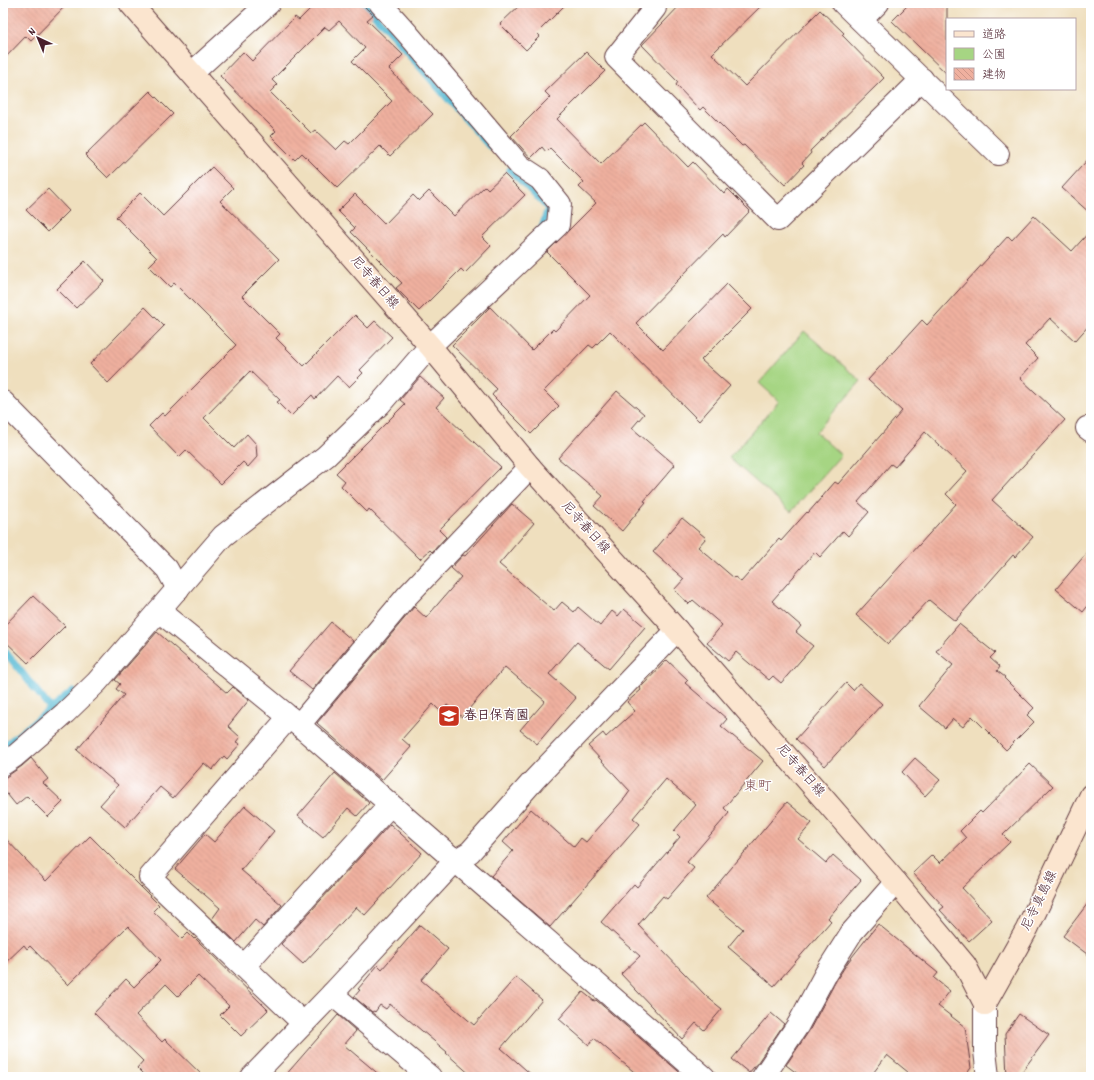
<svg xmlns="http://www.w3.org/2000/svg" width="1094" height="1080" font-family="Dekko,'Klee One',sans-serif">
<style>
.green{fill:#a6d583;stroke:#787a57}
.lines{fill:none;stroke-linecap:round;stroke-linejoin:round}
.stream{stroke:#56bad4;stroke-width:7}
.building{fill:url(#building-back-hatch);fill-rule:evenodd}
.street-casing{stroke:#633c41;stroke-width:24}
.secondary-casing{stroke:#633c41;stroke-width:24}
.street{stroke:#fff;stroke-width:22}
.secondary{stroke:#fbe5cf;stroke-width:22}
.labels{text-anchor:middle;dominant-baseline:central;stroke-width:3;stroke-linejoin:round;paint-order:stroke}
.street-label{font-size:13px;fill:#4a1f2b;stroke:#fff}
.poi-label{font-size:13px;font-weight:bold;fill:#4a1f2b;stroke:#fff;text-anchor:start}
.neighbourhood-label{font-size:14px;fill:#845254;stroke:#fff}
</style>
<defs>
<pattern id="building-back-hatch" width="6" height="6" patternUnits="userSpaceOnUse"><rect width="6" height="6" fill="#efb09f"/><path d="M-1 5l2 2M0 0l6 6M5-1l2 2" fill="none" stroke="#ce9789"/></pattern>
</defs>
<rect width="100%" height="100%" fill="#fff"/>
<filter id="ink" filterUnits="userSpaceOnUse"><feTurbulence type="fractalNoise" baseFrequency=".025" numOctaves="2"/><feDisplacementMap in="SourceGraphic" scale="8" xChannelSelector="R" yChannelSelector="G"/><feConvolveMatrix kernelMatrix="1 2 1 2 8 2 1 2 1" color-interpolation-filters="sRGB"/></filter>
<filter id="wash" filterUnits="userSpaceOnUse"><feTurbulence type="fractalNoise" baseFrequency=".012" numOctaves="4" result="noise"/><feDisplacementMap in="SourceGraphic" scale="16" xChannelSelector="R" yChannelSelector="G"/><feGaussianBlur stdDeviation="0.9" result="paint"/><feColorMatrix in="noise" values="0 0 0 0 0 0 0 0 0 0 0 0 0 0 0 0 0 1.4 0 .05"/><feComposite in="paint" operator="in"/></filter>
<g filter="url(#wash)">
<rect width="100%" height="100%" fill="#efdfbe"/>
<!-- green -->
<path class="green" d="M804,331L861,381L816,432L841,455L791,512L729,458L779,401L759,383Z"/>
<g class="lines">
<!-- stream -->
<g class="stream">
<path d="M364,3L489,146"/>
<path d="M510,170L548,208L542,228L538,232"/>
<path d="M3,649L51,709"/>
<path d="M3,747L73,691"/>
</g>
</g>
<g id="blocks">
<!-- building -->
<g class="building">
<path d="M3,3H68L31,41L26,36L3,60Z"/>
<path d="M316,3H361L373,15L367,20L403,55L389,69L433,114L390,156L380,146L337,188L302,153L295,160L271,136L276,131L220,76L243,52L252,61L295,17L299,20ZM339,21L365,48L352,61L392,101L349,144L345,141L336,150L315,130L311,133L270,92L277,85L272,80L325,27L329,30Z"/>
<path d="M522,3H567L537,33L540,36L526,50L500,24Z"/>
<path d="M682,3H764L712,54L745,86L820,10L844,33L842,35L884,78L810,151L811,153L802,163L804,165L785,185L744,145L742,146L703,107L700,110L676,85L678,82L642,45Z"/>
<path d="M910,3H947V74L892,21Z"/>
<path d="M586,52L605,71L557,119L601,164L644,122L688,167L693,162L724,194L728,189L750,211L725,237L723,234L636,323L663,350L727,284L752,309L701,360L730,386L699,421L610,331L593,348L589,345L544,391L559,406L531,434L492,395L497,389L452,345L490,307L532,350L553,329L555,331L590,295L547,252L596,203L579,187L584,182L550,148L546,152L542,147L531,158L511,136L550,97L545,92Z"/>
<path d="M150,91L173,114L108,178L85,155Z"/>
<path d="M1091,156V214L1062,188Z"/>
<path d="M212,167L233,188L220,201L279,259L242,296L280,334L276,338L304,366L355,315L368,328L375,321L392,337L360,370L363,373L349,387L337,376L315,399L312,395L291,416L277,402L280,400L250,371L204,418L234,448L247,434L256,444L257,457L248,467L243,462L221,484L186,450L179,457L149,426L162,413L165,416L236,345L174,283L170,287L149,266L157,258L116,217L140,193L163,216Z"/>
<path d="M504,174L525,195L482,237L491,246L465,273L461,269L419,311L396,288L402,283L351,232L355,228L338,211L355,194L385,224L413,195L419,201L429,191L454,216L485,186L488,189Z"/>
<path d="M48,189L69,211L48,232L26,210Z"/>
<path d="M1034,216L1072,251L1091,230V323L1075,341L1050,318L1025,345L1038,358L1020,378L1065,420L992,500L1033,537L1015,557L1013,555L955,621L929,600L888,644L856,615L956,504L946,494L967,471L925,432L895,467L891,464L858,502L869,512L848,536L843,531L820,557L815,552L772,601L801,626L796,632L813,646L781,683L773,676L769,680L736,652L728,661L707,643L722,625L693,600L689,604L674,590L684,579L653,552L682,518L706,538L698,547L734,578L735,577L741,582L779,539L781,541L807,512L808,513L835,482L838,484L902,411L868,380L922,320L927,325L1008,236L1012,240Z"/>
<path d="M85,261L104,281L76,308L57,289Z"/>
<path d="M145,307L164,326L108,383L90,364Z"/>
<path d="M420,377L444,398L436,407L501,467L439,530L446,537L432,552L430,550L420,559L369,509L367,512L341,486L345,481L336,473L405,404L400,400Z"/>
<path d="M617,391L644,414L632,428L675,465L644,501L646,502L622,531L594,506L603,496L558,458Z"/>
<path d="M512,504L534,523L499,564L554,611L562,602L574,612L578,607L600,626L612,611L618,616L624,609L645,627L609,669L577,642L549,674L576,698L537,744L520,730L545,701L505,667L462,717L447,705L441,712L433,704L402,739L411,747L382,780L317,723L414,607L426,618L461,577L451,568L463,555L465,556Z"/>
<path d="M1091,548V602L1083,612L1056,589Z"/>
<path d="M33,596L65,626L28,663L3,639V627Z"/>
<path d="M331,622L353,641L312,690L289,671Z"/>
<path d="M959,624L995,653L990,658L1000,667L997,671L1005,677L1004,678L1034,708L1027,715L1034,722L1006,750L972,716L963,727L953,719L945,728L919,706L953,665L936,651Z"/>
<path d="M157,632L227,693L233,687L249,700L228,726L240,737L236,742L240,744L227,759L224,756L212,770L204,763L173,798L160,787L125,827L100,805L118,785L77,750L124,695L116,689L120,684L115,680Z"/>
<path d="M667,660L688,680L685,683L727,719L721,726L763,761L724,808L729,813L687,862L694,868L667,899L663,896L638,925L706,996L722,1009L704,1030L696,1023L682,1039L621,974L640,956L601,922L634,884L637,887L680,837L674,831L696,805L666,779L633,818L640,824L550,927L491,876L513,851L503,842L531,809L574,847L581,838L586,842L625,798L630,791L588,746L603,733L606,737L635,711L627,702L641,690L640,688Z"/>
<path d="M846,683L853,690L859,683L882,704L825,766L796,739Z"/>
<path d="M31,758L48,779L43,783L63,802L48,817L27,796L16,805L3,789V779L22,766Z"/>
<path d="M915,758L940,780L925,796L902,772Z"/>
<path d="M1030,764L1053,786L1003,835L1010,842L962,888L992,920L969,941L940,910L944,907L913,873L932,855L940,863L966,838L960,831L980,811L982,813Z"/>
<path d="M335,773L369,803L357,816L348,808L323,837L298,816Z"/>
<path d="M787,802L812,823L798,839L826,863L833,855L861,880L828,918L831,921L774,986L728,947L743,929L706,898Z"/>
<path d="M245,806L274,831L241,870L282,905L263,927L255,920L236,942L212,919L220,908L175,869L205,834L214,842Z"/>
<path d="M390,824L422,853L365,915L356,907L303,964L281,944Z"/>
<path d="M3,836L46,881L90,836L159,905L153,911L182,939L188,933L194,939L195,938L268,1010L241,1036L220,1015L229,1006L198,976L178,996L166,984L136,1015L162,1042L165,1039L204,1077H146L137,1068L143,1061L94,1013L126,979L134,987L161,960L128,926L68,985L30,946L27,949L24,945L3,965Z"/>
<path d="M1091,899V957L1063,936Z"/>
<path d="M878,924L938,973L934,978L950,991L938,1006L965,1027L971,1068L964,1077H914L887,1055L870,1077H802L786,1065L809,1031L837,979L848,962Z"/>
<path d="M420,925L448,949L421,980L474,1025L516,977L542,1000L501,1048L534,1077H473L446,1053L447,1052L390,1004L386,1009L380,1005L375,1012L374,1011L372,1012L354,997L360,990L358,989L378,965L382,969Z"/>
<path d="M583,992L594,1001L596,1000L685,1077H640L594,1038L589,1045L559,1019Z"/>
<path d="M771,1013L784,1024L758,1062L749,1073L732,1059Z"/>
<path d="M1019,1014L1049,1035L1018,1077H1007L1005,1034Z"/>
<path d="M338,1015L356,1031L344,1045L382,1077H284Z"/>
</g>
</g>
</g>
<g filter="url(#ink)">
<use href="#blocks" fill-opacity="0" stroke="#633c41" stroke-width="1"/>
<g class="lines">
<!-- street casing -->
<g class="street-casing">
<g id="street">
<path d="M651,3L655,8L616,57L778,220L922,79"/>
<path d="M843,3L998,154"/>
<path d="M861,20L878,3"/>
<path d="M192,73L269,3"/>
<path d="M3,402L167,569L178,589"/>
<path d="M1087,428L1091,431"/>
<path d="M159,611L299,725L704,1077"/>
<path d="M289,717L150,877L303,1023"/>
<path d="M299,725L407,596L530,467"/>
<path d="M3,764L15,756L65,713L97,682L223,536L326,456L380,404L430,346L558,225L560,204L540,179L520,166L407,33L380,3"/>
<path d="M244,966L390,805"/>
<path d="M332,994L430,1077"/>
<path d="M985,1004V1051L988,1077"/>
<path d="M252,1077L332,994L455,861L470,852L534,780L677,630"/>
<path d="M763,1077L798,1025L826,973L852,932L896,882"/>
</g>
</g>
<!-- secondary casing -->
<g class="secondary-casing">
<g id="secondary">
<path d="M130,3L430,346L530,467L677,630L896,882L965,965L985,1004"/>
<path d="M985,1004L1027,929L1091,795"/>
</g>
</g>
<!-- street -->
<use href="#street" class="street"/>
<!-- secondary -->
<use href="#secondary" class="secondary"/>
</g>
</g>
<!-- icons -->
<defs>
<g id="school-square" transform="scale(1.15)"><rect x="-9" y="-9" width="18" height="18" rx="4" fill="#c8321e" stroke="#fff"/><path d="M0-5L7-2L0 1L-7-2ZM-4 1L0 2.5L4 1V4Q0 6-4 4Z" fill="#fff"/></g>
</defs>
<g fill-rule="evenodd">
<use href="#school-square" x="449" y="716"/>
</g>
<g class="labels">
<!-- street labels -->
<g class="street-label">
<text transform="translate(374 283) rotate(49)">尼寺春日線</text>
<text transform="translate(585 528) rotate(48)">尼寺春日線</text>
<text transform="translate(800 771) rotate(49)">尼寺春日線</text>
<text transform="translate(1040 901) rotate(-64)">尼寺真島線</text>
</g>
<!-- poi labels -->
<g class="poi-label">
<text x="464" y="716">春日保育園</text>
</g>
<!-- neighbourhood labels -->
<g class="neighbourhood-label">
<text x="758" y="787">東町</text>
</g>
</g>
<!-- margin -->
<rect width="1094" height="1080" fill="none" stroke="#fff" stroke-width="16"/>
<!-- legend -->
<rect x="946" y="18" width="130" height="72" fill="#ffffff" stroke="#b7a5aa"/>
<rect x="954" y="31" width="20" height="6" fill="#fbe5cf" stroke="#b7a5aa"/>
<text x="982" y="38" font-size="12" fill="#4a1f2b">道路</text>
<rect x="954" y="48" width="20" height="12" fill="#a6d583" stroke="#b7a5aa"/>
<text x="982" y="58" font-size="12" fill="#4a1f2b">公園</text>
<rect x="954" y="68" width="20" height="12" fill="url(#building-back-hatch)" stroke="#b7a5aa"/>
<text x="982" y="78" font-size="12" fill="#4a1f2b">建物</text>
<!-- north arrow -->
<g transform="translate(38 38) rotate(316)" stroke="#ffffff" stroke-width="3" paint-order="stroke">
<path d="M0-3L7 15L0 10L-7 15Z" fill="#4a1f2b"/>
<text y="-6" font-size="11" font-weight="bold" text-anchor="middle" fill="#4a1f2b">N</text>
</g>
</svg>
